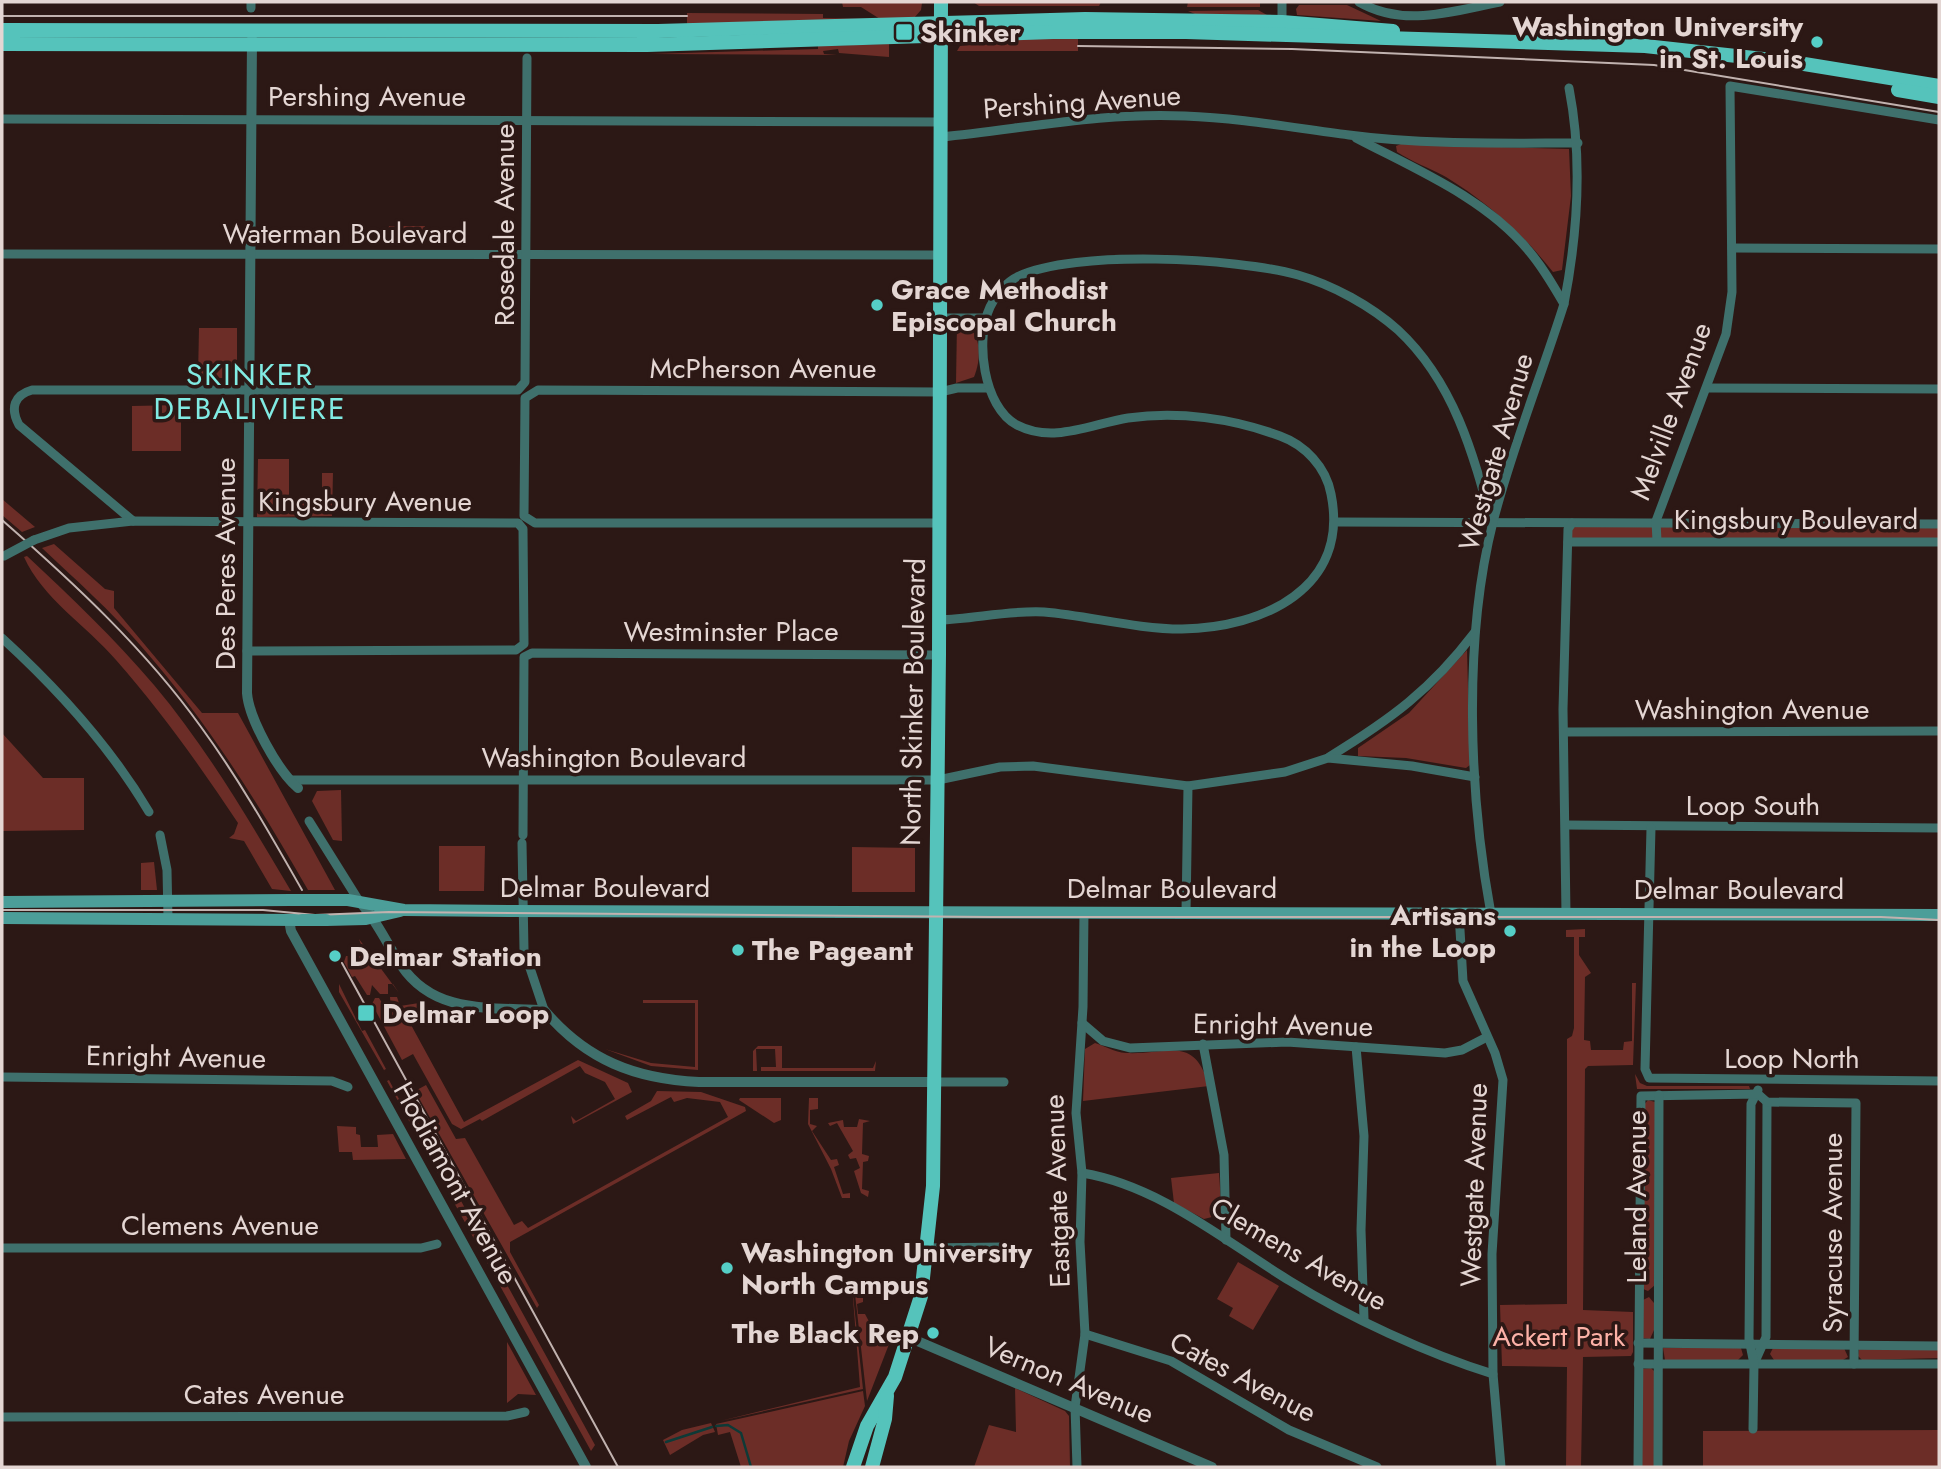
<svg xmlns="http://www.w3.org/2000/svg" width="1941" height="1469" font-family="Jost,sans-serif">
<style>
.green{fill:#6c2d27}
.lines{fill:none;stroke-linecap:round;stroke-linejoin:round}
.stream{stroke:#0d3a37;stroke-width:2.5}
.minor{stroke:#3f706c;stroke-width:9}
.tertiary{stroke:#3f706c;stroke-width:10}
.secondary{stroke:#4c9e99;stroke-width:12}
.primary{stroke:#55c3bb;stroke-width:14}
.tram{stroke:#c1b2af;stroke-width:2}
.minor-bridge{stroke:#3f706c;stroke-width:9}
.secondary-bridge{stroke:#4c9e99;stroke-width:12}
.poi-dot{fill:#55cec6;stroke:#2c1815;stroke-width:2.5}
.labels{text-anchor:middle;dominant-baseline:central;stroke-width:7;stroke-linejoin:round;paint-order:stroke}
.poi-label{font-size:28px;font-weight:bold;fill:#e4d6d3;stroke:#2c1815;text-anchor:start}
.street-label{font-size:28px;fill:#e4d6d3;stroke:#2c1815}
.park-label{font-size:28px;fill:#fcb1a7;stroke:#2c1815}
.neighbourhood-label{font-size:30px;letter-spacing:2px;fill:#81ebe3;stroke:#2c1815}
</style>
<rect width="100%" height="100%" fill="#2c1815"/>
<!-- green -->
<g class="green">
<path d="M842,2H922V3L921,10L914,18L880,19L861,7H843Z"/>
<path d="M973,2H1101L1099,6H979Z"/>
<path d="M1188,2H1260V7H1187Z"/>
<path d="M1299,5H1347L1381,21L1297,15L1296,9Z"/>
<path d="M1258,10L1267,15L1195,14L1188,11Z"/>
<path d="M687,13L823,14V18L867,19L687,25Z"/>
<path d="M1078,37V51H957L960,46L967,45L968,41Z"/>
<path d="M889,44V57L839,53L838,49L823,51L824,54L837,55L650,54L818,49V46Z"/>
<path d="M1401,144L1569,149L1571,196L1562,270L1553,272C1523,234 1487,202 1446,177C1430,168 1412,162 1397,152L1396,146Z"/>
<path d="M389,226H425L424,240H387Z"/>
<path d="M957,323L966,324C982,336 981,360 974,377L956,383Z"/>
<path d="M199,328H237V378H198Z"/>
<path d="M181,405V451H132V406Z"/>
<path d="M258,459H289V500H322V473H333L332,516L257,517Z"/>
<path d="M2,499L35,527L22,532L2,515Z"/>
<path d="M1572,523L1939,524V542H1568Z"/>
<path d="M54,544L105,589L114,591V608L202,713H238L335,890H308C259,804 207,721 141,646C111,611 76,580 42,548Z"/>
<path d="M27,556C71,597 115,639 154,685C207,748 249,820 291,891L272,889L244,841L229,838L234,834L238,823C200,766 161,711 116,660C87,626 42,598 24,557Z"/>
<path d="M1467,650L1470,765L1466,768L1406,758L1358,756V748L1409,713Z"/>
<path d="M2,733L43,778H84V830L2,831Z"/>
<path d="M341,790L342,841L333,840L312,801L317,791Z"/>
<path d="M439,846H485L484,891H439Z"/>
<path d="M852,847L915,848V892H852Z"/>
<path d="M154,862L157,890H141V863Z"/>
<path d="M1585,929V937H1579V955L1591,973L1585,977L1584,1040L1590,1041L1591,1050H1623L1624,1042L1632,1041V983H1636L1633,1065L1588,1066L1585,1069L1583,1310L1633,1312V1352L1631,1356L1583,1357L1581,1467H1566L1567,1367L1502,1366L1500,1305L1567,1304V1039L1572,1036L1574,1028V937H1566V930Z"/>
<path d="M359,939L399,993L393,984H388V994H380L372,985L370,995H367L355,976L352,977L344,962L346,956H365Z"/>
<path d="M339,984L362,1031L365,1030L386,1069L384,1070L388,1077L339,992Z"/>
<path d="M390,997H397L400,1006L419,1003L442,1014L463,1018V1022L410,1023L464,1122L578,1060L628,1083L632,1092L573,1124L571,1116L576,1121L615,1099L605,1082L585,1073L580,1066L482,1121L480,1119L461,1129L452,1124L413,1054L402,1060L372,1004L375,998H379L387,1011L391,1009Z"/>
<path d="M643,1000H698V1070L651,1066L605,1049L651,1063L695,1067V1003H643Z"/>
<path d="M1095,1043C1105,1046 1114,1052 1126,1053C1169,1055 1194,1034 1209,1086L1083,1101L1085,1049Z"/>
<path d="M758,1046H782V1068H873L876,1061L875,1071H761V1067H776L775,1049H756L757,1071H753V1051Z"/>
<path d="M1635,1074L1640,1083L1647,1086H1749L1750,1089H1637Z"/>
<path d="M389,1080L399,1099L404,1097L595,1445L591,1451L387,1081Z"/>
<path d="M426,1085L456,1139L465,1138L514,1225L522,1221L528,1228L728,1117L720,1102L687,1098L674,1102L671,1097L627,1120L625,1116L651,1101L657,1091L701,1092L745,1107L746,1111L510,1242V1252L539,1305L537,1308L415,1091Z"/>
<path d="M740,1098H781V1120L774,1123L739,1100Z"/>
<path d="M809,1098H818V1109L810,1110V1124L817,1126L812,1131L831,1160L837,1159L839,1165L834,1167L843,1194L850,1193V1198H842L831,1169L808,1124Z"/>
<path d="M1648,1100L1655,1102V1285L1648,1291L1643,1289V1106Z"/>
<path d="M859,1119L870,1121L863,1123L862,1154L869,1156L868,1161L863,1162L862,1189L869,1191L868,1197L861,1193L854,1171L860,1168L856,1158L850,1159L848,1155L853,1151L837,1123L830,1126L828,1123L843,1120L844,1127H857Z"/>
<path d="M337,1126L356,1127V1134L360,1135L361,1147H378L377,1135L393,1134L406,1159L353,1160L352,1152H339Z"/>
<path d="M1219,1173L1221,1202L1216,1216L1204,1219L1174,1203L1171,1178Z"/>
<path d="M1238,1262L1279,1286L1253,1330L1229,1316L1233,1308L1217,1299Z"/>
<path d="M861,1284L855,1287L857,1298H863V1302L857,1304L858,1314H865L874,1331L891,1339L867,1401L854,1285Z"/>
<path d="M852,1286L863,1389L720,1421L860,1387Z"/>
<path d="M1649,1297L1654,1303V1330L1650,1339L1642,1338L1643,1300Z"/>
<path d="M507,1342L536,1395L518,1394L507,1403Z"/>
<path d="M1663,1348H1741L1743,1355L1738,1360H1665Z"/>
<path d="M1773,1348H1844L1848,1357L1843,1360H1774L1770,1354Z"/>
<path d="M1859,1349H1938L1939,1358L1862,1360L1858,1356Z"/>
<path d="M1651,1368L1654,1371V1467H1640L1642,1369Z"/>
<path d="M1015,1388L1065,1411L1069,1416L1070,1467H974L989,1425L1016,1432Z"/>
<path d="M863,1391L865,1406L849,1441L843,1467H741L730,1432L718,1435L716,1424Z"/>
<path d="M711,1423L715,1432L703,1435L670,1455L663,1440L682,1430Z"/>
<path d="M1939,1430V1467H1703V1431Z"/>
</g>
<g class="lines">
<!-- stream -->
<g class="stream">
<path d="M716,1426L728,1425L741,1433L751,1467"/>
<path d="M666,1442L712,1427"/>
</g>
<!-- minor -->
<g class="minor">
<path d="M1359,2C1404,28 1453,11 1500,2"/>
<path d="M251,8V2"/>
<path d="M1282,26V2"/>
<path d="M2,119L942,122"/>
<path d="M941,137C1022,129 1103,112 1185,116C1241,118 1294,128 1349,135C1424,145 1502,143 1578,143"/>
<path d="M1356,138C1415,169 1485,198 1528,250C1542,266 1553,285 1564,304"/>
<path d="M1732,248L1939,249"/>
<path d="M2,254L941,255"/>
<path d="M940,318H986"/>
<path d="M1707,388L1939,389"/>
<path d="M133,521L19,425C10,408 14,395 32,390H518L525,382L527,58"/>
<path d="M1336,522L1939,524"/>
<path d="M939,523H535L524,516L525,398L538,390L940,392L957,388H988"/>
<path d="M34,540L69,528L133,521L518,523L523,529L524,644L516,650L247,651"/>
<path d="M1657,541L1656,521L1726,334L1732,292L1730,86L1939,120"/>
<path d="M1568,542H1939"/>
<path d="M939,620C973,619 1010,610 1044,612C1090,616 1136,629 1182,629C1263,628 1350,588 1331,494C1326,467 1305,445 1280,436C1232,418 1178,411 1128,418C1091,424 1053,444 1017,425C983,407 975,339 990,307C995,296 1006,282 1017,277C1074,249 1237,258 1298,275C1333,285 1371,306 1398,330C1454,382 1473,453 1492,524"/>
<path d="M2,638C59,690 110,746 149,812"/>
<path d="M1564,732L1939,731"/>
<path d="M1329,757C1391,719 1431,690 1475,632"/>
<path d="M290,780H938L1000,767L1033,766L1188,786L1285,772L1328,758L1412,766L1475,777"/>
<path d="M309,821L359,901"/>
<path d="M1566,825L1939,828"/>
<path d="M1651,828L1645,1069L1649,1078L1939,1081"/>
<path d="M160,835L167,870L168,918"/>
<path d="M523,835L524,657L532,653L939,655"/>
<path d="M522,843L524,950L544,1010"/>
<path d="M1186,912L1188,786"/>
<path d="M1459,913L1463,981L1495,1053L1503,1080L1492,1254L1493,1374L1501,1467"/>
<path d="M1491,914C1469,794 1463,640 1493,522C1512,448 1541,377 1564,304C1578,232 1583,160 1569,88"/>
<path d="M1566,914L1563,709L1568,529L1572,523"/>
<path d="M1082,1023L1103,1041L1130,1048L1287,1042L1445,1053L1462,1050L1487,1037"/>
<path d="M1203,1044L1224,1155L1226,1240"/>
<path d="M1356,1047L1364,1136L1361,1230L1364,1319"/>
<path d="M2,1077L332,1081L348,1087"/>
<path d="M934,1082H1004"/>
<path d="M1082,1173C1158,1185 1225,1241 1290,1281C1348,1317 1428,1354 1493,1374"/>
<path d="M2,1248H421L437,1244"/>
<path d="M925,1248L1004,1247"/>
<path d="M1085,1334L1171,1361L1289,1430L1377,1467"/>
<path d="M1638,1343L1939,1346"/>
<path d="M1638,1364H1939"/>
<path d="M1754,1364L1766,1337L1767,1102"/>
<path d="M2,1417L507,1416L525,1412"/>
<path d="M1753,1429L1754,1364L1749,1339L1751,1104L1758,1090"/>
<path d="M1077,1467L1075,1407L1085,1334L1080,1242L1082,1173L1076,1113L1083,1007L1084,912"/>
<path d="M1638,1467L1641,1096L1758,1094L1767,1102L1856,1103L1854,1364"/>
<path d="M1658,1467L1659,1095"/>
</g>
<!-- tertiary -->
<g class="tertiary">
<path d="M252,39L247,693C249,719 278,771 298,788"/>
<path d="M359,901C377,920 386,943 401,965C434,1015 491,1007 544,1010C586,1060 635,1079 699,1082H934"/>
<path d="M289,920L291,931L586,1467"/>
<path d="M908,1337L1212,1467"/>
</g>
<!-- secondary -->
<g class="secondary">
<path d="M315,900H348L404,910L509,911L1939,915"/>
<path d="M2,902L291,900"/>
<path d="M2,918L302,920"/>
<path d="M326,920L366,919L400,911"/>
</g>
<!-- primary -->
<g class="primary">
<path d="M2,30L658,31L1085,19L1282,22L1393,31"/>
<path d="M2,44L647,45L1053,32H1186L1645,46L1792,62L1939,86"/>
<path d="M1898,90L1939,97"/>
<path d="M853,1467L867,1426L895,1377L921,1296L933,1186L939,655L941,2"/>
<path d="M872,1467L885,1419L887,1396"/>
</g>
<!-- tram -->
<g class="tram">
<path d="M2,16H687"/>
<path d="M1078,46L1292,49L1654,65L1939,112"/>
<path d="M2,520C74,583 145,649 201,727C239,779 270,834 302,890"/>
<path d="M2,910H263L315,915L389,912L991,917H1881L1939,920"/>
<path d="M342,963L618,1467"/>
</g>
<!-- minor-bridge -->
<path class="minor-bridge" d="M4,556L34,540"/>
<!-- secondary-bridge -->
<g class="secondary-bridge">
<path d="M291,900H315"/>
<path d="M302,920H326"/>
</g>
</g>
<!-- markers -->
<g class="poi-dot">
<rect x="895" y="23" width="18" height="18" rx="3.5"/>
<circle cx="1817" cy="42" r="7"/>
<circle cx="877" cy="305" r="7"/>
<circle cx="1510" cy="931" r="7"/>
<circle cx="738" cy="950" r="7"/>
<circle cx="335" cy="956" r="7"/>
<rect x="357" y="1004" width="18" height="18" rx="3.5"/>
<circle cx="727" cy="1268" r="7"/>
<circle cx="933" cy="1333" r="7"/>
</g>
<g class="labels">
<!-- poi labels -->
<g class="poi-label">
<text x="1803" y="26" text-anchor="end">Washington University<tspan x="1803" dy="32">in St. Louis</tspan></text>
<text x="920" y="32">Skinker</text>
<text x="891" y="289">Grace Methodist<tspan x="891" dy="32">Episcopal Church</tspan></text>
<text x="1496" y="915" text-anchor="end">Artisans<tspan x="1496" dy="32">in the Loop</tspan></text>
<text x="752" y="950">The Pageant</text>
<text x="349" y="956">Delmar Station</text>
<text x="382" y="1013">Delmar Loop</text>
<text x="741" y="1252">Washington University<tspan x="741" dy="32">North Campus</tspan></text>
<text x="919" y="1333" text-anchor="end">The Black Rep</text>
</g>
<!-- street labels -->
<g class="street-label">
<text x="367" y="96">Pershing Avenue</text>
<text transform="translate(1082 102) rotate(-4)">Pershing Avenue</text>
<text transform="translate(504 225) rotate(-90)">Rosedale Avenue</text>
<text x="345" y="233">Waterman Boulevard</text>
<text x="763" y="368">McPherson Avenue</text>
<text transform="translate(1671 411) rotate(-70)">Melville Avenue</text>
<text transform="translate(1496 452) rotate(-74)">Westgate Avenue</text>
<text x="365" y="501">Kingsbury Avenue</text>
<text x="1796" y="519">Kingsbury Boulevard</text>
<text transform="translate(225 564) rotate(-90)">Des Peres Avenue</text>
<text x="731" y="631">Westminster Place</text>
<text transform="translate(913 702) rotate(-89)">North Skinker Boulevard</text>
<text x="1752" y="709">Washington Avenue</text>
<text x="614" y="757">Washington Boulevard</text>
<text x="1753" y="805">Loop South</text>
<text x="605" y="887">Delmar Boulevard</text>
<text x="1172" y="888">Delmar Boulevard</text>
<text x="1739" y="889">Delmar Boulevard</text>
<text transform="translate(1283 1025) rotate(1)">Enright Avenue</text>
<text transform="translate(176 1057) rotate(1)">Enright Avenue</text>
<text x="1792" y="1058">Loop North</text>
<text transform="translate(456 1183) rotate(61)">Hodiamont Avenue</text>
<text transform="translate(1474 1185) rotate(-88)">Westgate Avenue</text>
<text transform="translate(1057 1191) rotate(-92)">Eastgate Avenue</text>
<text transform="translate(1636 1197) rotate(-90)">Leland Avenue</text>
<text x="220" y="1225">Clemens Avenue</text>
<text transform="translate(1832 1233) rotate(-90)">Syracuse Avenue</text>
<text transform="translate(1299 1254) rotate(30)">Clemens Avenue</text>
<text transform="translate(1243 1377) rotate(28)">Cates Avenue</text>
<text transform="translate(1069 1380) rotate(23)">Vernon Avenue</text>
<text x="264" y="1394">Cates Avenue</text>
</g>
<!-- park labels -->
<g class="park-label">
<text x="1559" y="1336">Ackert Park</text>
</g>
<!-- neighbourhood labels -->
<g class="neighbourhood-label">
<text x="250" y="374">SKINKER<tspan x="250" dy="34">DEBALIVIERE</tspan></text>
</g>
</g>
<!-- border -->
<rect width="1941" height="1469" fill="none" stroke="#e4d6d3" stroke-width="7"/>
</svg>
